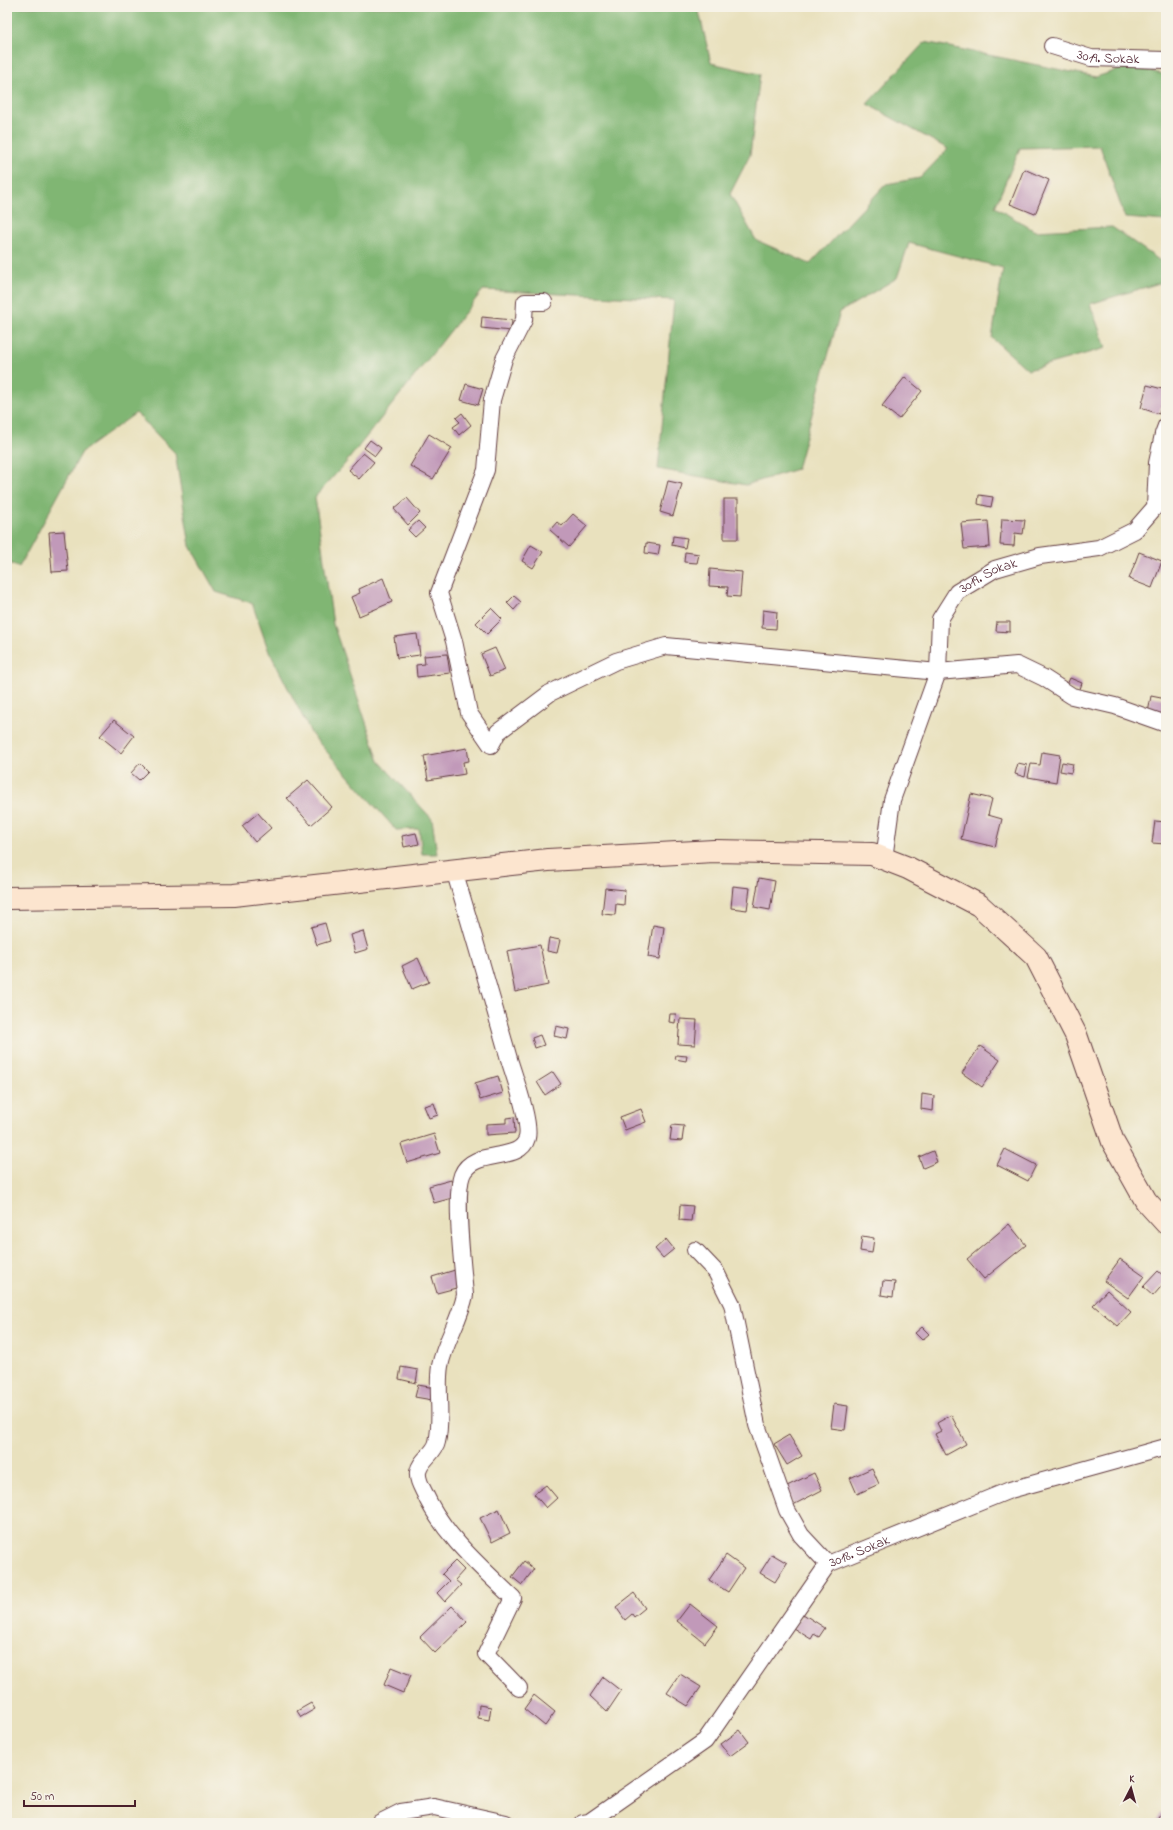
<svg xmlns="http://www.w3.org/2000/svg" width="1173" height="1830" font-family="'Indie Flower',sans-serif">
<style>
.forest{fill:#80b673;stroke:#656a4f}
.building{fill:#c199b9}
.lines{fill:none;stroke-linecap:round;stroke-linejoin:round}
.street-casing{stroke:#623c41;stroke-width:18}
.secondary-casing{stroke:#623c41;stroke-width:24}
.street{stroke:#fff;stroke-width:16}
.secondary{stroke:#fce5cf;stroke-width:22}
.labels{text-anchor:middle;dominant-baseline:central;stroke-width:4;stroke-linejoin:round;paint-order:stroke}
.street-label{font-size:14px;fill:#4a1f2b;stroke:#f7f3e8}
</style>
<rect width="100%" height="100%" fill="#f7f3e8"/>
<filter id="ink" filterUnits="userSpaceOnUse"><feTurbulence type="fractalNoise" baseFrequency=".025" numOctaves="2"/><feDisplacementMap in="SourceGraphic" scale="8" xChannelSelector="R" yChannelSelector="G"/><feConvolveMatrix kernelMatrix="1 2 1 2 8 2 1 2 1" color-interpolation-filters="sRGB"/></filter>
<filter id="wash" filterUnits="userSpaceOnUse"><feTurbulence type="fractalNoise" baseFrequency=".012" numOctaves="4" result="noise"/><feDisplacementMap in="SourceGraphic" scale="16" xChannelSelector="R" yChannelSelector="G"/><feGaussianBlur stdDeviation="0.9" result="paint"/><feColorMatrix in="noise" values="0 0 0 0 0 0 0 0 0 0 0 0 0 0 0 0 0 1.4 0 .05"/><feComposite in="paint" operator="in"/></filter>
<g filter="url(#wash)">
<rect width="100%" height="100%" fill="#e9e1be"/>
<!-- forest -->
<path class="forest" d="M7,7H698L711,63L760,74L750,155L730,194L756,240L810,264L886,184L920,178L948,149L867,104L925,42L1096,77L1130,66L1166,75V221L1125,218L1100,146L1020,148L995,207L1035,231L1112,227L1166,265V281L1090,304L1106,348L1028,370L992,338L1003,268L909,243L897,278L840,312L797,469L746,485L658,469L674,300L483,290L344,465L315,497L333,624L379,761L432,819L437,854H422L419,829L396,830L312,735L268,649L252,603L216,592L190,546L175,453L136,413L82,452L19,567L7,562Z"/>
<g id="blocks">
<!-- building -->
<g class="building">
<path d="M1024,169L1049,180L1035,214L1010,204Z"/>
<path d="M482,317L512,320L511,331L481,328Z"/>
<path d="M905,377L922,391L899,419L882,406Z"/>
<path d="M466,384L483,389L478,405L461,400Z"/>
<path d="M1147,385L1166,390L1159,414L1141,408Z"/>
<path d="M462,413L471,425L459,435L453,427L460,422L456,418Z"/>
<path d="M429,434L452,448L433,479L410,466Z"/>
<path d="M370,440L381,448L375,456L364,448Z"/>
<path d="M363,453L374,462L359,479L348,470Z"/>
<path d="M668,481L682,484L673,516L660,512Z"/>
<path d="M979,495L993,497L991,507L978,504Z"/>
<path d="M407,498L420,513L408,525L394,509Z"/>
<rect x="724" y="499" width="14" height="40"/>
<path d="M573,514L587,526L569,547L550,530L557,522L562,526Z"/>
<path d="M1002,519L1025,520L1023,534L1015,533L1014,546L1000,545Z"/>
<path d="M418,521L425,528L415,537L408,530Z"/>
<path d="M988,521L990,547L964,549L961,523Z"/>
<path d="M64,531L68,571L52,572L49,532Z"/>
<path d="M673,536L687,538L685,548L672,545Z"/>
<path d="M646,543L660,545L658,555L645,553Z"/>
<path d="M531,545L543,552L533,568L522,561Z"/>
<path d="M685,552L699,554L697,563L684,562Z"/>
<path d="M1139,552L1162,561L1152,588L1129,579Z"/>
<path d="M710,569L742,572L740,597L727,596L728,587L709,586Z"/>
<path d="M383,578L392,602L359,616L351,597L360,593L359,589Z"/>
<path d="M514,596L521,602L514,610L507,603Z"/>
<path d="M491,608L502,619L487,634L476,623Z"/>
<path d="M763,610L777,612L776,629L762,628Z"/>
<path d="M997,622H1010V632L996,631Z"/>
<path d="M417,634L420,655L397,658L394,637Z"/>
<path d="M495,648L505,670L490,676L481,654Z"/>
<path d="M447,654L450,673L417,677L416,665L425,664L424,656Z"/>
<path d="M1070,678L1082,683L1079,692L1066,687Z"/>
<path d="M1151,696L1166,699V716L1148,713Z"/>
<path d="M114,720L134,736L121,753L100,736Z"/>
<path d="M467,748L469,761L463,762L465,774L428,780L424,756Z"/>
<path d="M1042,752L1060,755L1056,782L1028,777L1031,764L1040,765Z"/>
<path d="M1062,762L1073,764L1071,773L1060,771Z"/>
<path d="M140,763L148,771L139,780L131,773Z"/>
<path d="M1018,763L1027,765L1025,777L1015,774Z"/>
<path d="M308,780L332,807L311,825L287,798Z"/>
<path d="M971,794L992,799L988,815L1002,819L995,847L961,839Z"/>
<path d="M258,813L271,828L255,842L242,826Z"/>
<path d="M1155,821L1166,822V844L1152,843Z"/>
<path d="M416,833L419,844L404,847L402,836Z"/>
<path d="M759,878L775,881L770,910L754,907Z"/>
<path d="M733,886L750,888L747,910L731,908Z"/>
<path d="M605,888L625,890L624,905L616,904L615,915L602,914Z"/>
<path d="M325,923L330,941L317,945L311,927Z"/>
<path d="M653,925L664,927L660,959L648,957Z"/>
<path d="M363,931L368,949L355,953L350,935Z"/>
<path d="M549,938L560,940L557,953L547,951Z"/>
<path d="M540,945L548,985L515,992L507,951Z"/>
<path d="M418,958L429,982L412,989L402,966Z"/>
<path d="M670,1014H676L675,1023L669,1022Z"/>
<path d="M680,1019L697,1020L695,1045L678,1044Z"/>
<path d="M556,1026L569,1029L567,1039L554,1036Z"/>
<path d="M540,1035L544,1045L535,1048L532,1038Z"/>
<path d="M980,1046L1000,1060L982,1087L962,1073Z"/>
<path d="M676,1055L687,1056L686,1061L675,1059Z"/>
<path d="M553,1072L561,1084L545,1095L537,1082Z"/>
<path d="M498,1076L503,1093L480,1100L475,1083Z"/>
<path d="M922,1094L934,1096L933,1111L921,1109Z"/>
<path d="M434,1103L438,1115L429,1118L424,1106Z"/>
<path d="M641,1109L646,1122L625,1130L620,1117Z"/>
<path d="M514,1117L515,1133L486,1135V1124L506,1123V1118Z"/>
<path d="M672,1125L684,1126L682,1141L670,1140Z"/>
<path d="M434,1134L440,1153L407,1163L401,1144Z"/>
<path d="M1005,1149L1036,1165L1028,1181L997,1165Z"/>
<path d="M933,1151L937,1162L923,1168L919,1157Z"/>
<path d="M451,1180L456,1197L434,1203L429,1186Z"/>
<path d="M680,1205L693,1206L691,1221L679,1220Z"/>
<path d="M1009,1224L1026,1245L984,1279L967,1259Z"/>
<path d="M862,1236L874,1238L872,1253L860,1251Z"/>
<path d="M666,1239L674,1249L663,1258L655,1249Z"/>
<path d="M1120,1259L1144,1276L1128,1298L1104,1281Z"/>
<path d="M455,1270L460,1287L437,1293L432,1277Z"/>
<path d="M1158,1271L1166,1278V1281L1153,1296L1143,1287Z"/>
<path d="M883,1281L895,1282L893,1297L881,1295Z"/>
<path d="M1107,1290L1131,1312L1118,1326L1093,1305Z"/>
<path d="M922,1327L929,1334L922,1340L915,1333Z"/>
<path d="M401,1367L418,1370L416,1383L399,1379Z"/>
<path d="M418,1385L435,1388L432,1400L415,1397Z"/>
<path d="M834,1404L848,1406L845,1430L831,1428Z"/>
<path d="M951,1415L966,1444L946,1455L935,1434L941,1431L937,1423Z"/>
<path d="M789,1435L802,1456L787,1465L774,1444Z"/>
<path d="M872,1468L879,1484L857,1494L850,1478Z"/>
<path d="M814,1473L822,1490L793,1505L785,1487Z"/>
<path d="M546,1485L557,1498L546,1508L534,1494Z"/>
<path d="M499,1509L510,1533L492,1542L480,1518Z"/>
<path d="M772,1554L787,1563L775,1582L760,1573Z"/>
<path d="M726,1555L744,1568L728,1592L709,1580Z"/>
<path d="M455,1561L464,1570L455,1580L461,1585L445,1602L437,1593L449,1581L442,1574Z"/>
<path d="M524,1561L534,1569L522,1585L512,1577Z"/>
<path d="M634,1593L645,1608L634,1617L632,1614L625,1620L616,1607Z"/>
<path d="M690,1604L718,1626L705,1643L677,1621Z"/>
<path d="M452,1606L467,1622L435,1653L420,1637Z"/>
<path d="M803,1614L825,1628L819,1637L814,1634L811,1639L793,1628Z"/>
<path d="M391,1667L411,1675L403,1693L384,1685Z"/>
<path d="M680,1674L701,1687L688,1706L667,1693Z"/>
<path d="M603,1677L621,1691L607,1712L590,1696Z"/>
<path d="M534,1695L555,1712L545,1726L524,1709Z"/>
<path d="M311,1703L315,1709L301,1717L297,1711Z"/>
<path d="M479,1705L491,1707L489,1720L478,1718Z"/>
<path d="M740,1730L749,1742L730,1756L721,1744Z"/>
<path d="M1161,1812L1166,1815V1823H1155Z"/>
</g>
</g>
</g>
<g filter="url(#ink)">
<use href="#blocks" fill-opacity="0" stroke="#623c41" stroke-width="1"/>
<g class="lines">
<!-- street casing -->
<g class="street-casing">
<g id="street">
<path id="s1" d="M1052,46L1091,58L1166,60"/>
<path d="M544,302H525L524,320L504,359L492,400L486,470L439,593L454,641L469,713L491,745L498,732L550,693L616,661L666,646L938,672L1017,665L1044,678L1072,696L1115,706L1166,724"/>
<path id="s2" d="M884,859L892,800L938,672L940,619L957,592L995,569L1040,556L1099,548L1135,530L1155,507L1157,463L1163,434L1166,426"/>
<path d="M454,870C473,933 491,996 509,1059C514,1076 531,1122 527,1138C520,1164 473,1147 462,1175C454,1196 463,1269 465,1295C460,1320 445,1341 440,1366C436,1391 443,1417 437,1442C435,1453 420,1460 418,1472C417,1479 421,1486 424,1492C443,1535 480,1566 513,1598L486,1654L519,1688"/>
<path d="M695,1250L716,1272L732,1304L757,1425L787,1510L801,1535L828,1564"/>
<path d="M379,1823L401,1812L434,1807L506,1823"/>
<path id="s3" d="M583,1823L589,1822L705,1741L828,1564L1010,1490L1166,1447"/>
</g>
</g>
<!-- secondary casing -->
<g class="secondary-casing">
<path id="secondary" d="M7,898L234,895L548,860L714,851L872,854L908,868L979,905L1036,957L1076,1035L1113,1142L1146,1201L1166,1223"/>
</g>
<!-- street -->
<use href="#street" class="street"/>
<!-- secondary -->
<use href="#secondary" class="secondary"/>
</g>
</g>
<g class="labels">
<!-- street labels -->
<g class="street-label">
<text stroke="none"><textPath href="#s1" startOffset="58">3019. Sokak</textPath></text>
<text stroke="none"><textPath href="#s2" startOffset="316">3019. Sokak</textPath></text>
<text stroke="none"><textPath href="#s3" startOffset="397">3018. Sokak</textPath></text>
</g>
</g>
<!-- margin -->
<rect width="1173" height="1830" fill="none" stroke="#f7f3e8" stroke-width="24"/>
<!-- north arrow -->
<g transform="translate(1131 1788) rotate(6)" stroke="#f7f3e8" stroke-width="3" paint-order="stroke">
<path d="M0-3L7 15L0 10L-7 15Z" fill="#4a1f2b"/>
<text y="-6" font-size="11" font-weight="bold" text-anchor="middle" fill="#4a1f2b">K</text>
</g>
<!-- scale -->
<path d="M24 1800v6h111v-6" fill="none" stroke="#4a1f2b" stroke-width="2"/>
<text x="30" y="1800" font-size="12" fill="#4a1f2b" stroke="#f7f3e8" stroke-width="3" paint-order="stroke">50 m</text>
</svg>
